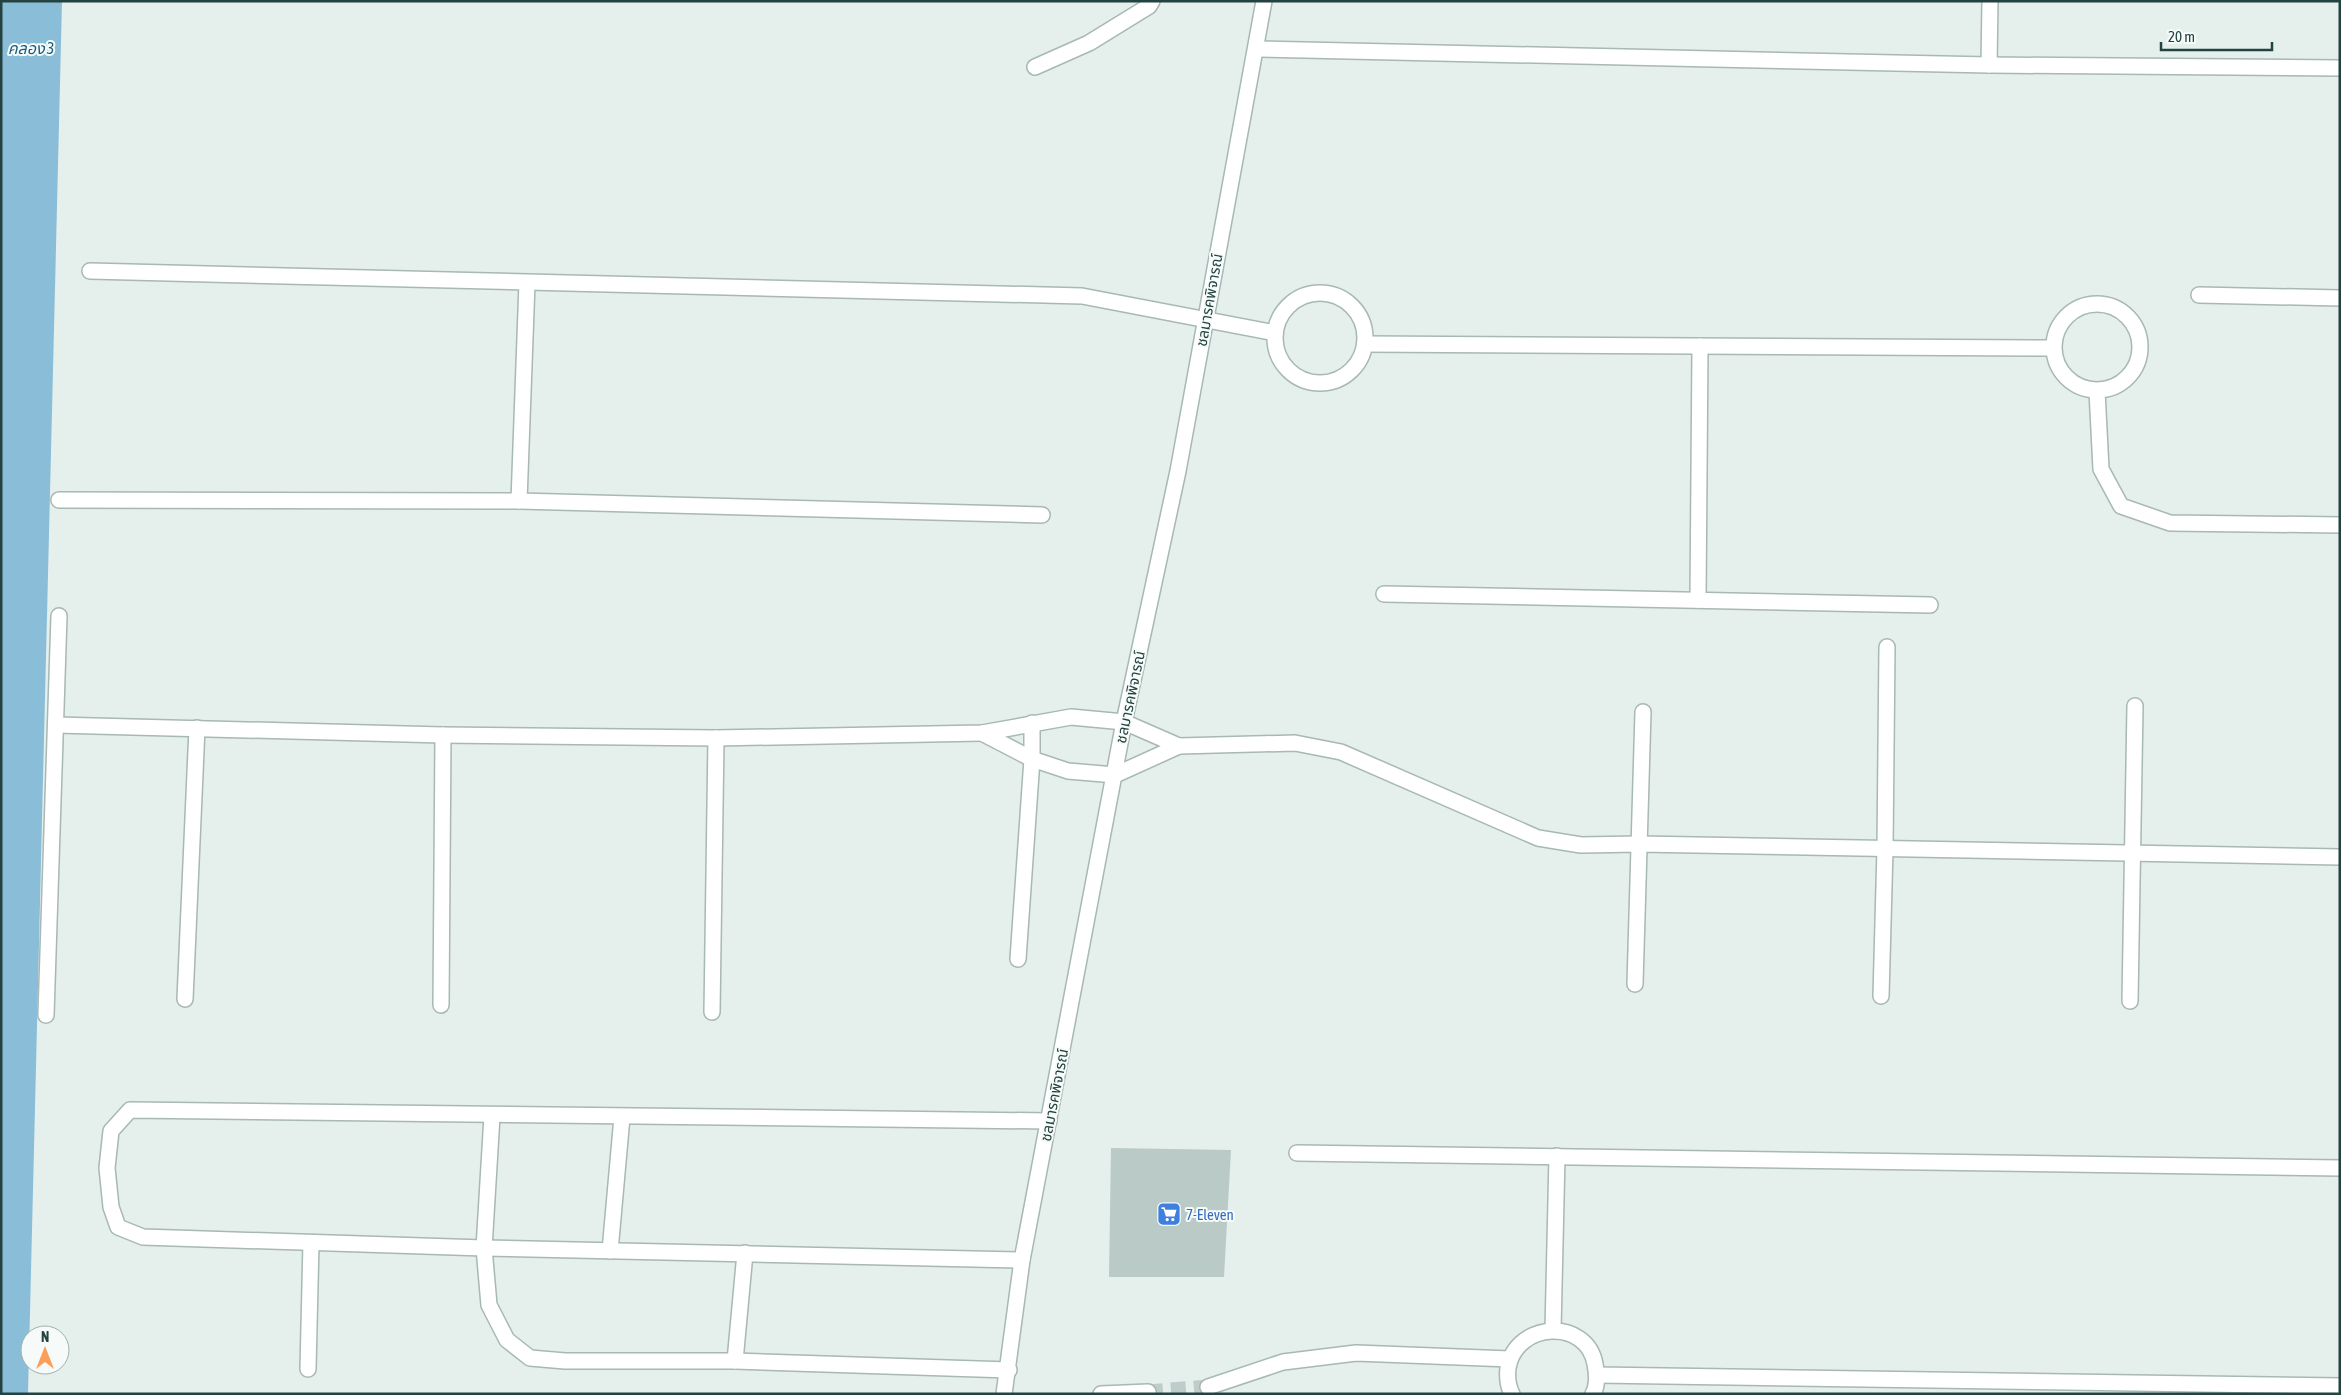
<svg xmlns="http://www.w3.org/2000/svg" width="2341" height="1395" font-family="'Asap Condensed','Noto Sans Thai',sans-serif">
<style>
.water{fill:#8abdd7}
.building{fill:#bacac6}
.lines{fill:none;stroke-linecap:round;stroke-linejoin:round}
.minor-tunnel{stroke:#becdca;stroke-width:15;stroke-dasharray:15 8;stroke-linecap:butt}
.service-casing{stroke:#a7b8b5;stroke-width:18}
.minor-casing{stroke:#a7b8b5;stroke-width:18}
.tertiary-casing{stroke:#a7b8b5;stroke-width:18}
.service{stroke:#fff;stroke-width:15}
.minor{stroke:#fff;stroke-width:15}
.tertiary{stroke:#fff;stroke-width:15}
.labels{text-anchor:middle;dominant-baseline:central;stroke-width:4;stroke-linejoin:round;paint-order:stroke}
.street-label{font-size:15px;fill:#224340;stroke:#f6fbf9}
.shop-label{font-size:15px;fill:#366cbe;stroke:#f6fbf9;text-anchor:start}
.water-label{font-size:16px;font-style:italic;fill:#175d84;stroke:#f6fbf9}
</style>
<rect width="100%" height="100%" fill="#e5efec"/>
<!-- water -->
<path class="water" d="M1,1H62L28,1394H1Z"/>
<!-- building -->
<path class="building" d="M1111,1148L1231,1150L1224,1277H1109Z"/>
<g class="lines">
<!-- minor-tunnel -->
<path class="minor-tunnel" d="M1148,1392L1208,1387"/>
<!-- service casing -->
<g class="service-casing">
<g id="service">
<path d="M492,1116L484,1248L489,1305L507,1340L530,1358L565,1361H735L1009,1370"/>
<path d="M610,1251L622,1117"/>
<path d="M1022,1260L484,1248L143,1237L118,1227L111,1207L107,1168L111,1131L130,1110L1049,1121"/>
<path d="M735,1361L745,1253"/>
<path d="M308,1369L311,1243"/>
</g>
</g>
<!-- minor casing -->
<g class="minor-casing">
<g id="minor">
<path d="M1256,49L1989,65L2340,68"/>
<path d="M1989,65L1990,1"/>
<path d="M1035,67L1089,43L1149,6L1152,1"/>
<path d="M90,271L1082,296L1275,333"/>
<circle cx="1320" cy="338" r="45"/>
<path d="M2199,295L2340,298"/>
<circle cx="2097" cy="347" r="43"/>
<path d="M1365,344L2053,348"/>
<path d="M2097,391L2101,469L2121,506L2170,523L2340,525"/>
<path d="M59,500L519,501L1042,515"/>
<path d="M519,501L527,283"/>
<path d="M1384,594L1930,605"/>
<path d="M1698,600L1700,346"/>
<path d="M56,725L443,735L716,738L982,733L1071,717L1124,722L1179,746"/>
<path d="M982,733L1032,759L1068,771L1115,775L1179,746L1295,743L1341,752L1538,838L1581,845L1639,844L2340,857"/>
<path d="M1018,959L1032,759V723"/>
<path d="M1635,984L1643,712"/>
<path d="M1881,996L1885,849L1887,647"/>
<path d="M185,999L197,728"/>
<path d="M2130,1001L2135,706"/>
<path d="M441,1005L443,735"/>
<path d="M712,1012L716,738"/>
<path d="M46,1015L59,616"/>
<path d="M1297,1153L2340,1168"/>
<path d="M1553,1330L1557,1156"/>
<path d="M1597,1375L2340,1386"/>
<path d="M1208,1387L1283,1362L1356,1353L1510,1359"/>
<path d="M1101,1394L1148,1392"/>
<path d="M1512,1394C1508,1386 1507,1376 1508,1368C1516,1321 1587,1318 1595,1364C1597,1374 1598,1385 1593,1394"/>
</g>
</g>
<!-- tertiary casing -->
<g class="tertiary-casing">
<path id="tertiary" d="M1004,1394L1022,1260L1124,722L1178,471L1264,1"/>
</g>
<!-- service -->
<use href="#service" class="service"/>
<!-- minor -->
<use href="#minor" class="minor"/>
<!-- tertiary -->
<use href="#tertiary" class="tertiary"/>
</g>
<!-- icons -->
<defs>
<g id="supermarket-square" transform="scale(1.25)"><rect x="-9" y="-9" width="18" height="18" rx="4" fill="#3f7fe0" stroke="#f6fbf9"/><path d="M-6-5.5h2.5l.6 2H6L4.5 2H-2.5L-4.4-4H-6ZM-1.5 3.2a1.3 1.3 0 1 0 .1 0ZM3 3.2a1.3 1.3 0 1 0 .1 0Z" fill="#fff"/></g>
</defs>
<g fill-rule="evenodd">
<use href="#supermarket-square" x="1169" y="1214"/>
</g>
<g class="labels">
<!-- street labels -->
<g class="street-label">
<text transform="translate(1209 300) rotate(-80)">ชลมารคพิจารณ์</text>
<text transform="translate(1130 697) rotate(-78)">ชลมารคพิจารณ์</text>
<text transform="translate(1054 1095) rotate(-79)">ชลมารคพิจารณ์</text>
</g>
<!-- shop labels -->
<g class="shop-label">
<text x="1186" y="1214">7-Eleven</text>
</g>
<!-- water labels -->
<g class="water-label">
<text x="31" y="48">คลอง 3</text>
</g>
</g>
<!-- border -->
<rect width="2341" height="1395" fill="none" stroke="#224340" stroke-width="5"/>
<!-- north arrow -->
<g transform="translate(45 1350)"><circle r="24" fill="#f6fbf9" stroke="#a1b1af"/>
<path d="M0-4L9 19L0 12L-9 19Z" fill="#fb9e58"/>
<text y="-8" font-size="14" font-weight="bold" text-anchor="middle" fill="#224340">N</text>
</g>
<!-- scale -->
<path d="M2161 42v8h111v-8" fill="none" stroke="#224340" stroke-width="2.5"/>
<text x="2168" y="42" font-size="15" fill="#224340" stroke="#f6fbf9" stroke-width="4" paint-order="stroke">20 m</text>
</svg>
